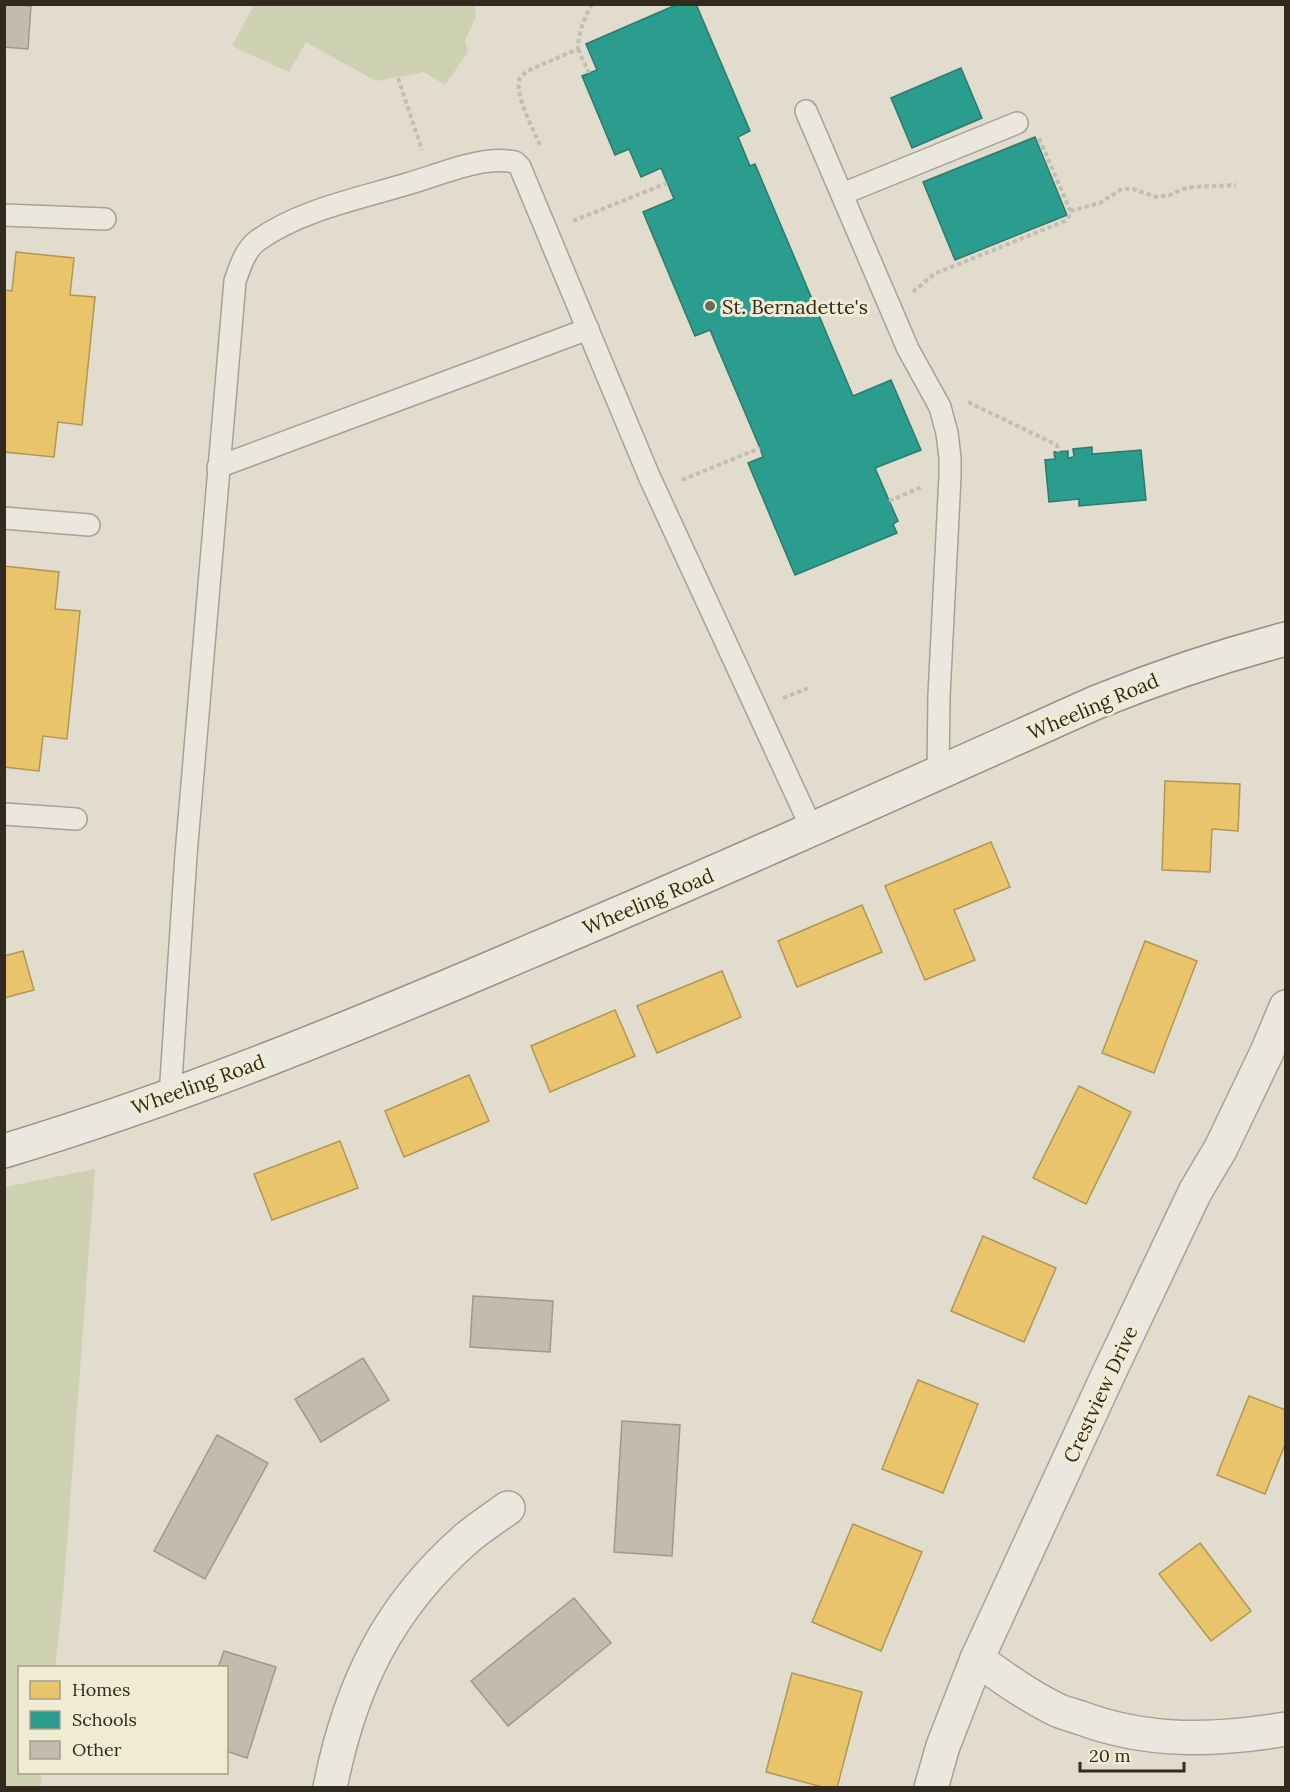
<svg xmlns="http://www.w3.org/2000/svg" width="1290" height="1792" font-family="Lora,serif">
<style>
.green{fill:#cdd0b1}
.homes{fill:#e9c46a;stroke:#b29654;stroke-width:1.5}
.schools{fill:#2a9d8f;stroke:#2d7a6d;stroke-width:1.5}
.building{fill:#c4bbae;stroke:#a0988d;stroke-width:1.5}
.lines{fill:none;stroke-linecap:round;stroke-linejoin:round}
.lane-casing{stroke:#a6a196;stroke-width:24}
.street-casing{stroke:#a6a196;stroke-width:36}
.secondary-casing{stroke:#969186;stroke-width:36}
.path{stroke:#c2beb5;stroke-width:4;stroke-dasharray:4.5 3;stroke-linecap:butt}
.lane{stroke:#eae7de;stroke-width:21}
.street{stroke:#eae7de;stroke-width:33}
.secondary{stroke:#eae7de;stroke-width:33}
.poi-dot{fill:#70685c;stroke:#f1ebd3;stroke-width:2}
.labels{text-anchor:middle;dominant-baseline:central;stroke-width:6;stroke-linejoin:round;paint-order:stroke}
.poi-label{font-size:20px;fill:#332a1f;stroke:#f1ebd3;text-anchor:start}
.street-label{font-size:20px;fill:#332a1f;stroke:#f1ebd3}
</style>
<rect width="100%" height="100%" fill="#e1dccd"/>
<!-- green -->
<g class="green">
<path d="M254,5H474L476,17L465,40L468,52L445,85L424,72L376,81L306,42L289,72L232,46Z"/>
<path d="M95,1169L63,1596L55,1667L20,1668V1772L42,1773L40,1787H5V1187Z"/>
</g>
<!-- homes -->
<g class="homes">
<path d="M16,252L74,258L70,295L95,297L82,425L58,422L54,457L4,452V290L12,291Z"/>
<path d="M4,566L59,572L55,609L80,611L67,739L43,736L39,771L4,767Z"/>
<path d="M1165,781L1240,784L1238,831L1212,829L1210,872L1162,870Z"/>
<path d="M991,842L1010,887L954,910L975,960L925,980L885,886Z"/>
<path d="M862,905L882,952L797,987L778,941Z"/>
<path d="M1145,941L1197,961L1154,1073L1102,1053Z"/>
<path d="M23,951L34,990L4,998V956Z"/>
<path d="M722,971L741,1017L657,1053L637,1006Z"/>
<path d="M615,1010L635,1056L550,1092L531,1046Z"/>
<path d="M469,1075L489,1121L404,1157L385,1111Z"/>
<path d="M1079,1086L1131,1112L1086,1204L1033,1178Z"/>
<path d="M340,1141L358,1188L272,1220L254,1174Z"/>
<path d="M983,1236L1056,1268L1024,1342L951,1311Z"/>
<path d="M918,1380L978,1404L943,1493L882,1469Z"/>
<path d="M1249,1396L1286,1410V1442L1265,1494L1217,1475Z"/>
<path d="M853,1524L922,1552L881,1651L812,1622Z"/>
<path d="M1200,1543L1251,1611L1211,1641L1159,1574Z"/>
<path d="M792,1673L862,1692L837,1788H826L766,1772Z"/>
</g>
<!-- schools -->
<g class="schools">
<path d="M678,4H696L750,131L738,137L750,166L755,164L853,396L891,380L921,450L875,468L898,521L893,524L897,533L795,575L748,463L763,457L760,448L710,330L695,336L643,212L674,199L661,168L641,177L629,149L615,155L582,76L597,70L586,44Z"/>
<path d="M961,68L982,118L912,148L891,98Z"/>
<path d="M1035,137L1067,215L955,260L923,182Z"/>
<path d="M1092,447V454L1141,450L1146,500L1079,506V499L1049,502L1045,460L1055,459L1054,452L1068,451V458L1074,457L1073,449Z"/>
</g>
<!-- building -->
<g class="building">
<path d="M4,4L31,6L28,49L4,47Z"/>
<path d="M473,1296L553,1301L550,1352L470,1347Z"/>
<path d="M363,1358L389,1400L321,1442L295,1399Z"/>
<path d="M622,1421L680,1425L672,1556L614,1552Z"/>
<path d="M217,1435L268,1463L205,1579L154,1551Z"/>
<path d="M574,1598L611,1643L508,1726L471,1681Z"/>
<path d="M224,1651L276,1667L247,1758L226,1751V1668H218Z"/>
</g>
<g class="lines">
<!-- lane casing -->
<g class="lane-casing">
<g id="lane">
<path d="M806,111L908,349L940,407L947,433L950,458V476L939,696L938,773"/>
<path d="M842,194L1017,123"/>
<path d="M4,215L105,219"/>
<path d="M218,467L588,329"/>
<path d="M4,518L89,525"/>
<path d="M4,814L76,819"/>
<path d="M170,1096L186,855L235,281C240,267 245,250 257,241C300,210 358,199 407,184C439,175 482,155 515,162L520,167L649,476L812,829"/>
</g>
</g>
<!-- street casing -->
<g class="street-casing">
<g id="street">
<path d="M977,1659C1002,1677 1027,1695 1055,1709C1063,1713 1072,1715 1081,1718C1148,1743 1215,1741 1286,1729"/>
<path d="M330,1788C350,1686 388,1607 467,1538C480,1527 494,1518 508,1508"/>
<path d="M931,1788L943,1746L977,1659L1108,1375L1195,1192L1221,1148L1267,1052L1286,1007"/>
</g>
</g>
<!-- secondary casing -->
<g class="secondary-casing">
<path id="secondary" d="M4,1151C183,1097 355,1026 526,953C718,872 907,787 1097,702C1159,677 1221,656 1286,639"/>
</g>
<!-- path -->
<g class="path">
<path d="M578,49L589,73"/>
<path d="M398,78L422,150"/>
<path d="M540,145C534,131 513,92 520,78C521,76 525,73 527,71L578,49C578,33 584,19 592,4"/>
<path d="M1070,211L1100,203L1122,189H1133L1156,197L1170,195L1183,189L1193,187L1236,185"/>
<path d="M573,221L667,183"/>
<path d="M913,292L934,274L1065,221L1069,216L1070,210L1039,138"/>
<path d="M968,402L1057,445L1058,452"/>
<path d="M682,480L760,448"/>
<path d="M889,501L922,487"/>
<path d="M783,698L811,687"/>
</g>
<!-- lane -->
<use href="#lane" class="lane"/>
<!-- street -->
<use href="#street" class="street"/>
<!-- secondary -->
<use href="#secondary" class="secondary"/>
</g>
<!-- markers -->
<circle class="poi-dot" cx="710" cy="306" r="6"/>
<g class="labels">
<!-- poi labels -->
<g class="poi-label">
<text x="722" y="306">St. Bernadette's</text>
</g>
<!-- street labels -->
<g class="street-label">
<text transform="translate(1093 706) rotate(-23)">Wheeling Road</text>
<text transform="translate(648 901) rotate(-23)">Wheeling Road</text>
<text transform="translate(198 1084) rotate(-20)">Wheeling Road</text>
<text transform="translate(1100 1394) rotate(-65)">Crestview Drive</text>
</g>
</g>
<!-- border -->
<rect width="1290" height="1792" fill="none" stroke="#332a1f" stroke-width="12"/>
<!-- legend -->
<rect x="18" y="1666" width="210" height="108" fill="#f1ebd3" stroke="#a59e8b" stroke-width="1.5"/>
<rect x="30" y="1681" width="30" height="18" fill="#e9c46a" stroke="#a59e8b" stroke-width="1.5"/>
<text x="72" y="1696" font-size="18" fill="#332a1f">Homes</text>
<rect x="30" y="1711" width="30" height="18" fill="#2a9d8f" stroke="#a59e8b" stroke-width="1.5"/>
<text x="72" y="1726" font-size="18" fill="#332a1f">Schools</text>
<rect x="30" y="1741" width="30" height="18" fill="#c4bbae" stroke="#a59e8b" stroke-width="1.5"/>
<text x="72" y="1756" font-size="18" fill="#332a1f">Other</text>
<!-- scale -->
<path d="M1080 1762v9h104v-9" fill="none" stroke="#332a1f" stroke-width="3"/>
<text x="1089" y="1762" font-size="18" fill="#332a1f" stroke="#f1ebd3" stroke-width="4.5" paint-order="stroke">20 m</text>
</svg>
